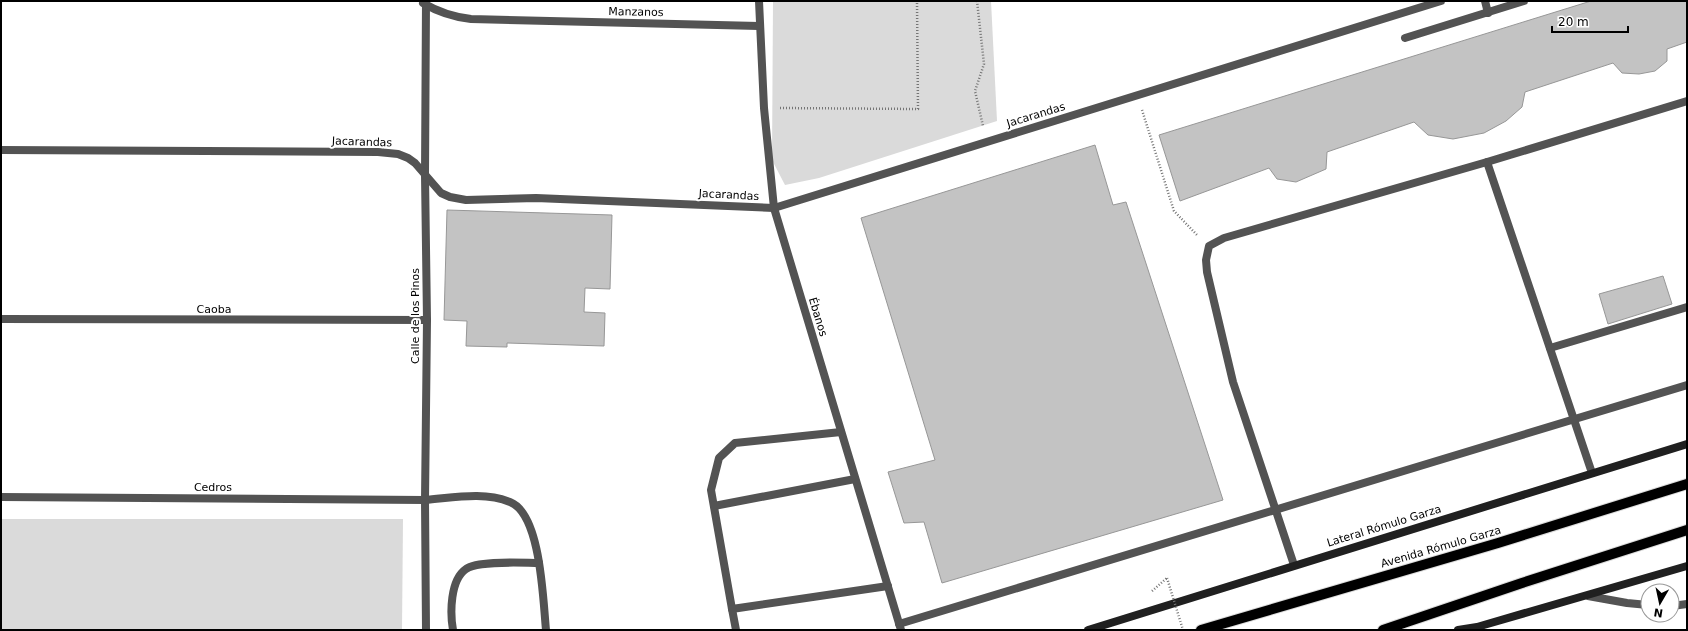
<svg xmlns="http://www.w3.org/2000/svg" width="1688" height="631" font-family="'DejaVu Sans',sans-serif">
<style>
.green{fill:#dadada}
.building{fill:#c3c3c3;stroke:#979797}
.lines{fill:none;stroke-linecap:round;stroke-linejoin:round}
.primary-casing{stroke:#dbdbdb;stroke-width:12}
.path{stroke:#757575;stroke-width:2.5;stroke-dasharray:1 2;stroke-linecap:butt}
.lane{stroke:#535353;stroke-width:8}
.street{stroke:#535353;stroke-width:8}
.secondary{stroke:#202020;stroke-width:8}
.primary{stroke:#000;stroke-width:10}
.path-bridge{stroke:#757575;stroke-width:2.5;stroke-dasharray:1 2;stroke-linecap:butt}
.labels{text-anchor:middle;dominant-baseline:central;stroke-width:4;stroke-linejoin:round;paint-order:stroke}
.street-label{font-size:11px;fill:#000;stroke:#fff}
</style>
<rect width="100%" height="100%" fill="#fff"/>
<!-- green -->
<g class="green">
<path d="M773,1H991L997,121L819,178L785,185L772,160Z"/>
<path d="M1,519H403L402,630H1Z"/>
</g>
<!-- building -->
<g class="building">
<path d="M1591,1H1687V42L1667,49V61L1655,71L1639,74L1622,73L1613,63L1525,92L1522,107L1506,121L1484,133L1453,139L1428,135L1414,122L1327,152L1326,169L1296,182L1277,179L1269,168L1180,201L1159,135Z"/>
<path d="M1095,145L1113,205L1126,202L1223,500L942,583L924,522L904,523L888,472L935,460L861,218Z"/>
<path d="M447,210L612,215L610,289L585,288L584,312L605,313L604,346L507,343V347L466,346L467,321L444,320Z"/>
<path d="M1663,276L1672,304L1608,324L1599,294Z"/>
</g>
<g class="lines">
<!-- primary casing -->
<g class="primary-casing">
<g id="primary">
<path d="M1201,630L1498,543L1687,484"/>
<path d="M1383,630L1522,583L1687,530"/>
</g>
</g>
<!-- path -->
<g class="path">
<path d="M977,1L984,64L975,91L983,126"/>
<path d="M780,108L918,109L917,1"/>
<path d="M1142,110L1174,211L1197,235"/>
<path d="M1152,591L1167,578"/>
</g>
<!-- lane -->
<g class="lane">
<path d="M1485,1L1488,13"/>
<path d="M1405,38L1524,1"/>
<path d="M1487,162L1592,473"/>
<path d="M1550,348L1687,307"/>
<path d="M841,432L735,443L719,458L711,490L732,609L888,586"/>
<path d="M425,500C452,498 484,491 510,502C541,514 543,600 546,630"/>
<path d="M714,506L855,479"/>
<path d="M1294,565L1233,382L1207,272L1206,260L1209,246L1224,238L1487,162L1687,101"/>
<path d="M1588,596L1627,603L1648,605"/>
<path d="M1672,606L1687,604"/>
<path d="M732,609L736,630"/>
<path d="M899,624L1687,385"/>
<path d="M453,630C450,613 450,580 466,569C478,560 523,563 539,563"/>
</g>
<!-- street -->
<g class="street">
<path d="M426,1L425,175L427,320L425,500L426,630"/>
<path d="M759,1L764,108L774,208L901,630"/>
<path d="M423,3C438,12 454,17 471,19L759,26"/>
<path d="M1,150L378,152L398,154L408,158L415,163L441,193L450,197L466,200L536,198L774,208L1441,1"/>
<path d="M1,319L427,320"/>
<path d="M1,497L425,500"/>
</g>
<!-- secondary -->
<g class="secondary">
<path d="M1088,630L1687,444"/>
<path d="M1458,630L1477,627L1687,566"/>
</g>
<!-- primary -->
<use href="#primary" class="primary"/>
<!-- path-bridge -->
<path class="path-bridge" d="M1167,578L1183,630"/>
</g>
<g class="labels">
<!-- street labels -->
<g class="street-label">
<text transform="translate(636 12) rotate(1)">Manzanos</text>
<text transform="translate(1036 115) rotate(-17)">Jacarandas</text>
<text transform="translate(362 142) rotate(2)">Jacarandas</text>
<text transform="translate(729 195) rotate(3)">Jacarandas</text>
<text x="214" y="309">Caoba</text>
<text transform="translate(415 316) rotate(-90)">Calle de los Pinos</text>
<text transform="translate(818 317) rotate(73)">Ébanos</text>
<text x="213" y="487">Cedros</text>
<text transform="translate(1384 526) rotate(-17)">Lateral Rómulo Garza</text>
<text transform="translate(1441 547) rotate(-16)">Avenida Rómulo Garza</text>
</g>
</g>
<!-- border -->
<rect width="1688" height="631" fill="none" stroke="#000000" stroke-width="4"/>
<!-- north arrow -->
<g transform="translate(1660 603) rotate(189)"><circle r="19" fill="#ffffff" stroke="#999999"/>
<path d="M0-3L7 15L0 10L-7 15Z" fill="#000000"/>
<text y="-6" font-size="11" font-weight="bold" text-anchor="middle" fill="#000000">N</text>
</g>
<!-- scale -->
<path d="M1552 26v6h76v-6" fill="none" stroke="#000000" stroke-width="2"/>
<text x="1558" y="26" font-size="12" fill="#000000" stroke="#ffffff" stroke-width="3" paint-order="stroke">20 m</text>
</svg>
